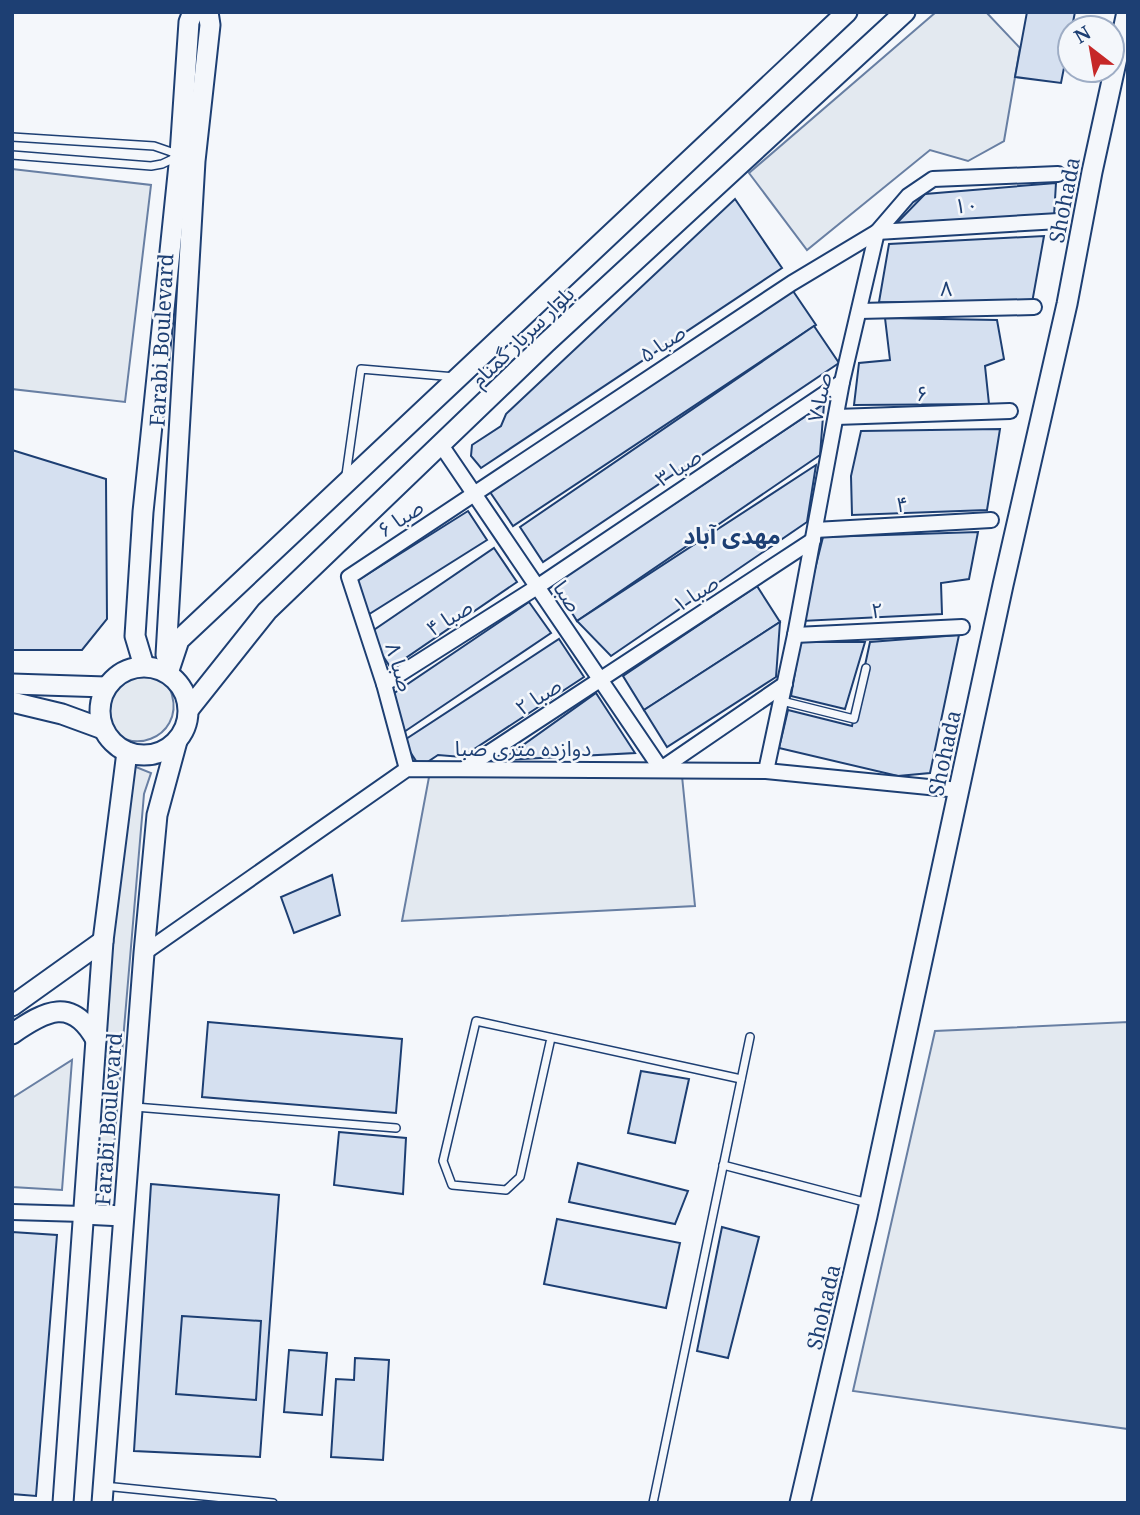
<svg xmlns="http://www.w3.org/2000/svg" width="1140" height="1515" font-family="'Noto Serif','Noto Sans Arabic',serif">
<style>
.green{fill:#e3e9f0;stroke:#687fa3;stroke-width:2}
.building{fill:#d5e0f0;stroke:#1d3f73;stroke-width:2}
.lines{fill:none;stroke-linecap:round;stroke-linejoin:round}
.service-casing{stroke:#1d3f73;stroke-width:10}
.minor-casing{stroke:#1d3f73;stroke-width:18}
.secondary-casing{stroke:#1d3f73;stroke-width:23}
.service{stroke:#f4f7fb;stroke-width:7}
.minor{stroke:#f4f7fb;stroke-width:14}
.secondary{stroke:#f4f7fb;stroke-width:19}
.labels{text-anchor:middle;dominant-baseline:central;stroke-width:5;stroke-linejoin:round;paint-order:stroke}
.street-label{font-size:21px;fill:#1d3f73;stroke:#f4f7fb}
.neighbourhood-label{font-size:23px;font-weight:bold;fill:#1d3f73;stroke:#f4f7fb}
</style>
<rect width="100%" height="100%" fill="#f4f7fb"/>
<!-- green -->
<g class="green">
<path d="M936,12H986L1020,48L1004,141L968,161L930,150L807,250L749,173Z"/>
<path d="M12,169L151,185L125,402L12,389Z"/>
<path d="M148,669C162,675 168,680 172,695C184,738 125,760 107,721C93,688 121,672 148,669Z"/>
<path d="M131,765L151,773L144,794L113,1158L91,1159L124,793Z"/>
<path d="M682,776L695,906L402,921L429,777Z"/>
<path d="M1128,1022V1429L853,1391L935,1031Z"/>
<path d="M72,1060L62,1190L12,1187V1098Z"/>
</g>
<!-- building -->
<g class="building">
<path d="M1027,12H1075L1061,83L1015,77Z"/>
<path d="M1056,183L1054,216L894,226L925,194Z"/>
<path d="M735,199L782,268L481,468L471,456L472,445L501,426L506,414Z"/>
<path d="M1044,236L1032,303L879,302L889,244Z"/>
<path d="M793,291L816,325L513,526L490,492Z"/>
<path d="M885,318L997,320L1004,359L985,366L989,404L854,405L859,363L890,360Z"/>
<path d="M814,326L839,363L543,562L520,527Z"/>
<path d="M824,404L820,455L577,621L554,584Z"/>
<path d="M1000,429L987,510L852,515L851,476L861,431Z"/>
<path d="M12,450L106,479L107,619L82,650H12Z"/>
<path d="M816,465L807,522L611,656L577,621Z"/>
<path d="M468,511L487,540L363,618L352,584Z"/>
<path d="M978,532L969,579L941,583L942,614L802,621L823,537Z"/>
<path d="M494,548L517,582L391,668L368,634Z"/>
<path d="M757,586L780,622L644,710L623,676Z"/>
<path d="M529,602L551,633L401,734L390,696Z"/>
<path d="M780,622L776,677L667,747L644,710Z"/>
<path d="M959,635L930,773L898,776L779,748L788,710L852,726L870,642Z"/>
<path d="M559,639L584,677L462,757L438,755L420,767L403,741Z"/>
<path d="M800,642H865L845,709L791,696Z"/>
<path d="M596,693L635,753L502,760Z"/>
<path d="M332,875L340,915L294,933L281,897Z"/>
<path d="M208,1022L402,1039L396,1113L202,1097Z"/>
<path d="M641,1071L689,1079L675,1143L628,1133Z"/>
<path d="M339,1132L406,1138L403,1194L334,1185Z"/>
<path d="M578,1163L688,1191L675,1224L569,1202Z"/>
<path d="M151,1184L279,1195L260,1457L134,1451Z"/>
<path d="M557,1219L680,1243L666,1308L544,1284Z"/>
<path d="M722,1227L759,1237L728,1358L697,1351Z"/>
<path d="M12,1232L57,1235L36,1496L12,1494Z"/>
<path d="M182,1316L261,1321L256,1400L176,1394Z"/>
<path d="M289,1350L327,1353L322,1415L284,1412Z"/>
<path d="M355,1358L389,1360L383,1460L331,1457L336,1379L354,1380Z"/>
</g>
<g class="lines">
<!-- service casing -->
<g class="service-casing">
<g id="service">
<path d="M12,137L154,146L180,155"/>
<path d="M12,155L151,166L162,164L177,157"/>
<path d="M346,475L361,369L455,377"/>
<path d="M782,701L854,719L866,668"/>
<path d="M551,1038L520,1177L506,1190L452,1185L443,1161L476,1021L741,1079"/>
<path d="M135,1107L396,1128"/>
<path d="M723,1165L868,1203"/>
<path d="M104,1486L273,1503"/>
<path d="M653,1503L750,1037"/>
</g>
</g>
<!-- minor casing -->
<g class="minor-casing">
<g id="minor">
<path d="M859,311L1034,307"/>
<path d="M836,417L1010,411"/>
<path d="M441,445L661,769L785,684"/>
<path d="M815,530L991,520"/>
<path d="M795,635L962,627"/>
<path d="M384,684L537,587L842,382"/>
<path d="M407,769L384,684L349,577L792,283L877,232L1059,221"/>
<path d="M464,769L813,540"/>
<path d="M766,771L795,635L842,382L877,232L908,196L933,179L1058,174"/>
<path d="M144,953L407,769L766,771L959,790"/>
<path d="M12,1212L83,1214"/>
</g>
</g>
<!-- secondary casing -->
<g class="secondary-casing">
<g id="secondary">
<path d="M166,655L195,161L210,25L208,12"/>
<path d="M144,666L135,636L143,512L180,155L189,22L193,12"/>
<circle cx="144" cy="711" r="44"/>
<path d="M168,673L179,640L847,12"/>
<path d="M12,684L106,687"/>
<path d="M12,702L62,714L103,729"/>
<path d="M189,709L267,611L546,343L905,12"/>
<path d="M12,1006L103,941"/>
<path d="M12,1034C45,1011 72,996 96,1040"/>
<path d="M83,1214L123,1216"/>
<path d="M63,1503L103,941L127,752"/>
<path d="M102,1503L144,953L157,815L177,741"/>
<path d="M800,1503L867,1216L1003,585L1067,304L1092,172L1127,12"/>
</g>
</g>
<!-- service -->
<use href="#service" class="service"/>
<!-- minor -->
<use href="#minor" class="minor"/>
<!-- secondary -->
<use href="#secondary" class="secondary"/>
</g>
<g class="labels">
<!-- street labels -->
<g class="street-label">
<text transform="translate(1064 200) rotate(-79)">Shohada</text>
<text transform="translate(966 205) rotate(-3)">۱۰</text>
<text transform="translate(946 288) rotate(-1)">۸</text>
<text transform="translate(522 336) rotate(-44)">بلوار سرباز گمنام</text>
<text transform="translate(161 340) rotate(-87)">Farabi Boulevard</text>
<text transform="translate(662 343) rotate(-34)">صبا ۵</text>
<text transform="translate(922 393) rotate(-2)">۶</text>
<text transform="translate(819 397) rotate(-79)">صبا ۷</text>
<text transform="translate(678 467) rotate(-34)">صبا ۳</text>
<text transform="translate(902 504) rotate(-3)">۴</text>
<text transform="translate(400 518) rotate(-34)">صبا ۶</text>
<text transform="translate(695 593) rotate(-33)">صبا ۱</text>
<text transform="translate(568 596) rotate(56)">صبا</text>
<text transform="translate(877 610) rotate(-3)">۲</text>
<text transform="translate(449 617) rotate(-32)">صبا ۴</text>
<text transform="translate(400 667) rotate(73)">صبا ۸</text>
<text transform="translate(538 696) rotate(-33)">صبا ۲</text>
<text x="523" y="748">دوازده متری صبا</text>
<text transform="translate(944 753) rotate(-78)">Shohada</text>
<text transform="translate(108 1119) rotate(-86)">Farabi Boulevard</text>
<text transform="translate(823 1307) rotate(-77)">Shohada</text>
</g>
<!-- neighbourhood labels -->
<g class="neighbourhood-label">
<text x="732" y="535">مهدی آباد</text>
</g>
</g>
<!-- border -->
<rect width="1140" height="1515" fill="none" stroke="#1d3f73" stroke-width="28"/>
<!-- north arrow -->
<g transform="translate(1091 49) rotate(329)"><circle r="33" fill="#f4f7fb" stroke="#9eadc5" stroke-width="2"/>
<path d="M0-5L12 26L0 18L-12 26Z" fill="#c62828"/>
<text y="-10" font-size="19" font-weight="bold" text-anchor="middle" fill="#1d3f73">N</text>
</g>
</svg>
